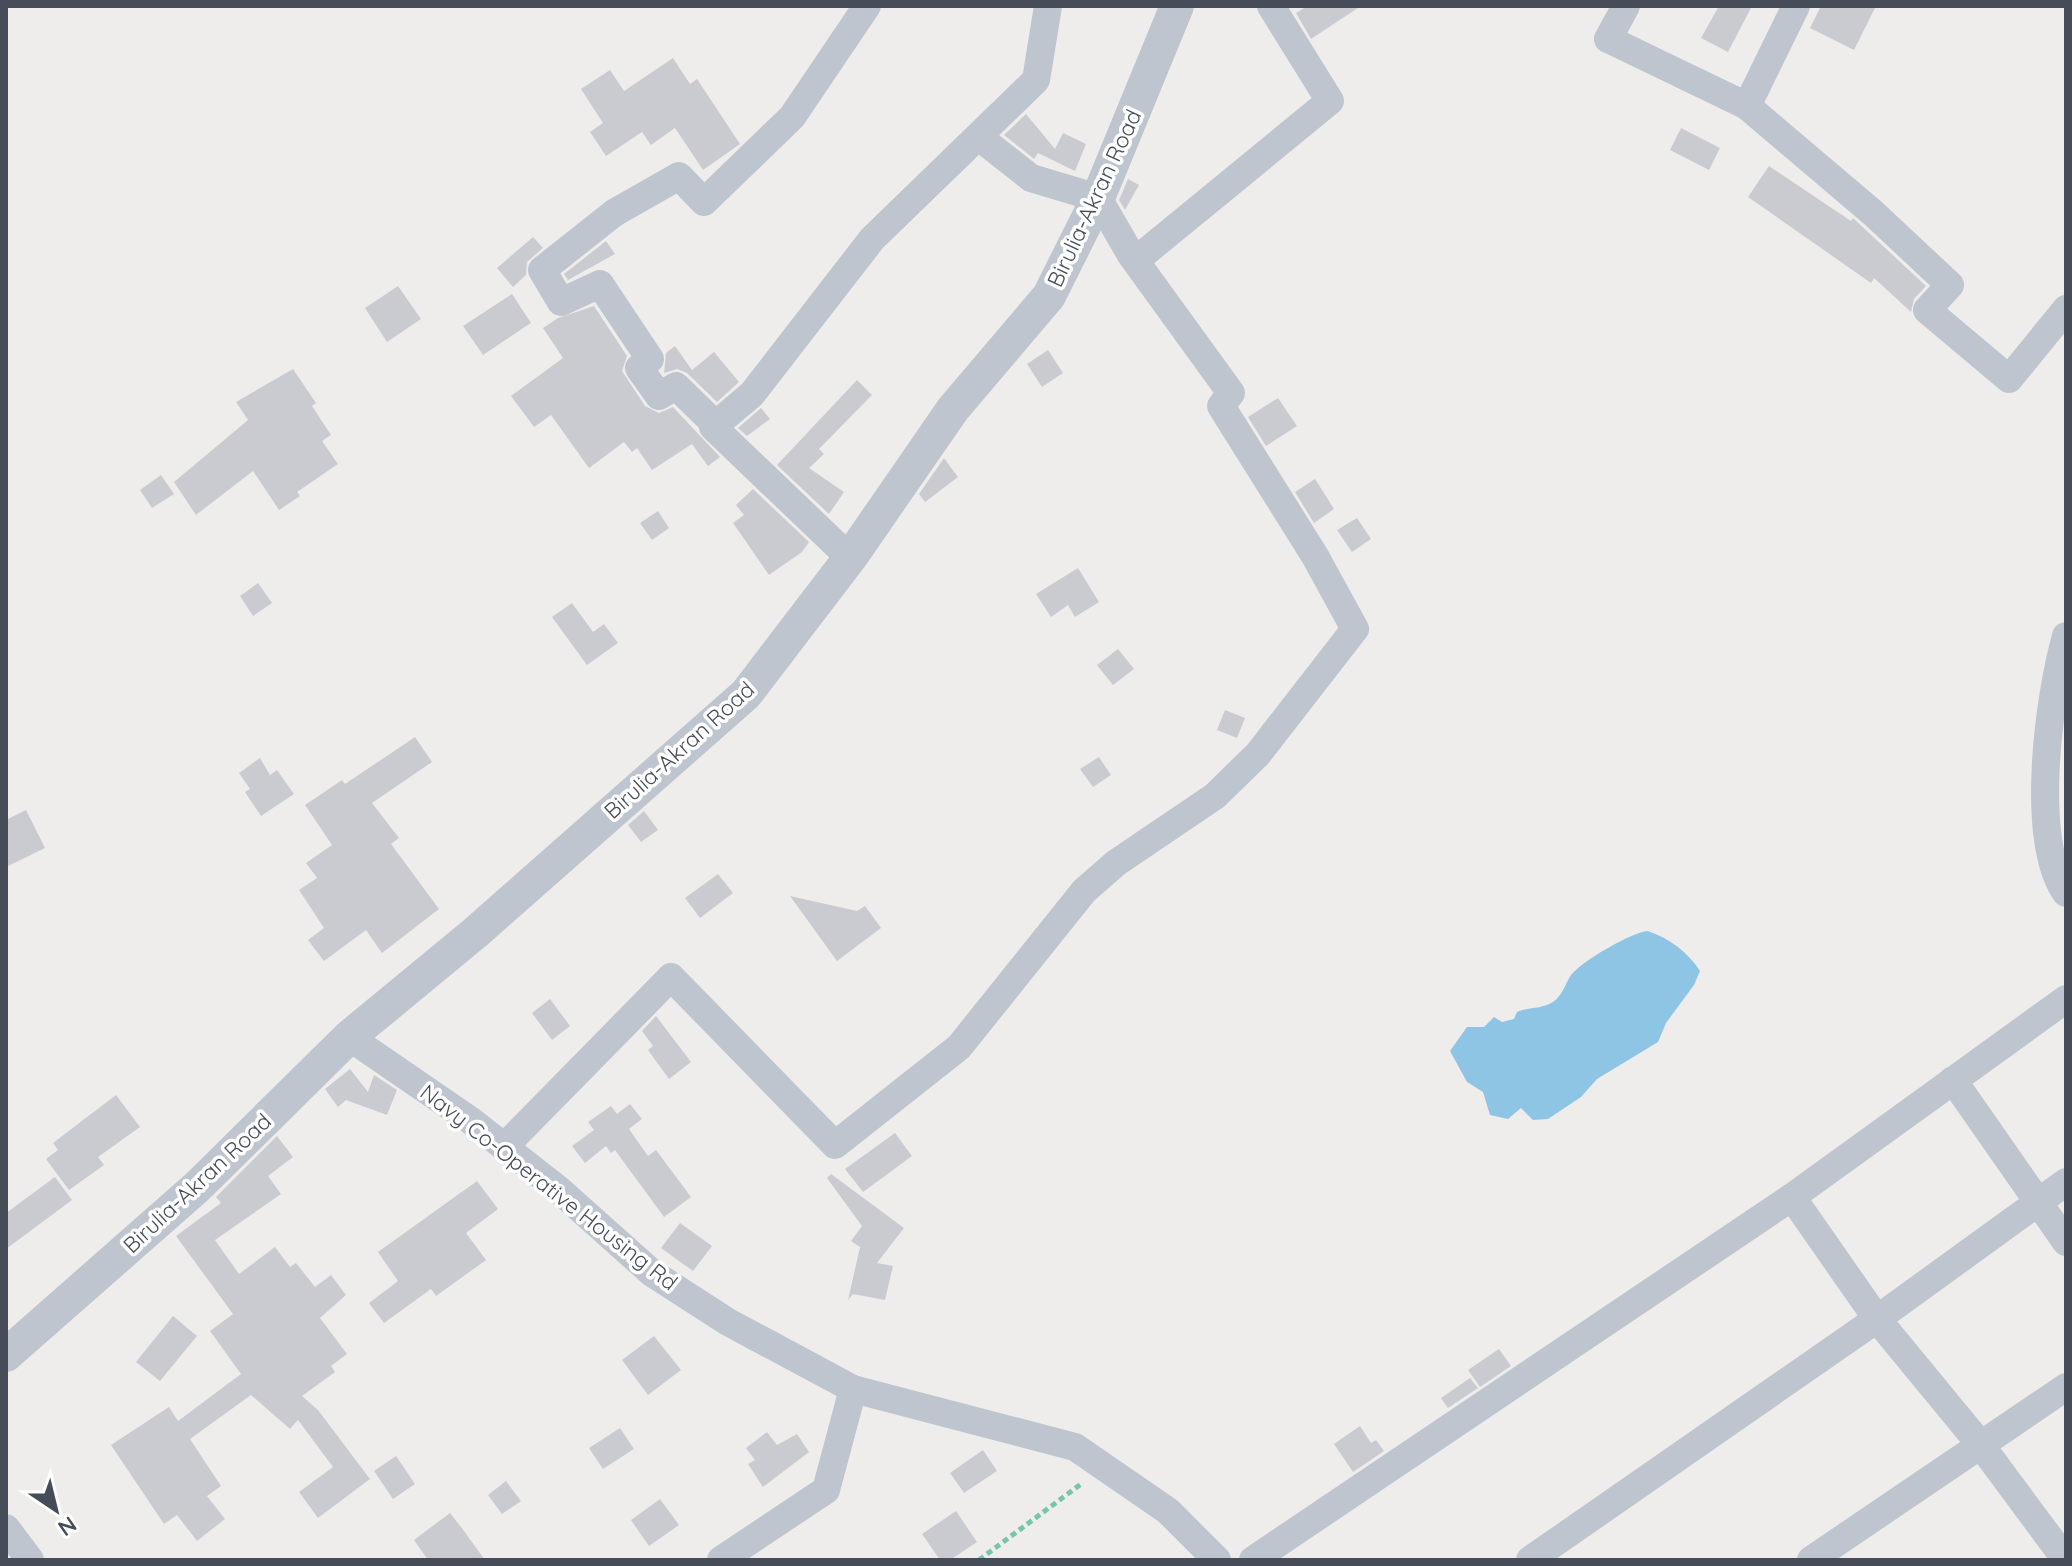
<svg xmlns="http://www.w3.org/2000/svg" width="2072" height="1566" font-family="Quicksand,sans-serif">
<style>
.water{fill:#8ec5e4}
.building{fill:#cacbd1}
.lines{fill:none;stroke-linecap:round;stroke-linejoin:round}
.path{stroke:#79c5ab;stroke-width:5;stroke-dasharray:6 4;stroke-linecap:butt}
.minor{stroke:#bec5ce;stroke-width:28}
.tertiary{stroke:#bec5ce;stroke-width:34}
.labels{text-anchor:middle;dominant-baseline:central;stroke-width:7;stroke-linejoin:round;paint-order:stroke}
.street-label{font-size:22px;fill:#464d58;stroke:#fff}
</style>
<rect width="100%" height="100%" fill="#efedec"/>
<!-- water -->
<path class="water" d="M1648,931C1670,939 1687,951 1700,971L1694,985L1666,1023L1658,1042L1597,1079L1581,1097L1548,1119L1533,1120L1521,1108L1508,1119L1490,1115L1483,1092L1467,1082L1450,1051L1467,1027H1484L1494,1017L1502,1022L1514,1019L1517,1012C1529,1007 1542,1009 1553,1002C1563,995 1565,984 1571,975C1582,961 1632,932 1648,931Z"/>
<!-- building -->
<g class="building">
<path d="M1307,6H1361L1311,39L1296,13Z"/>
<path d="M1719,6H1752L1728,52L1701,38Z"/>
<path d="M1821,6H1876L1854,50L1810,28Z"/>
<path d="M673,58L690,84L697,79L740,144L703,170L675,128L651,145L642,132L606,156L590,132L603,123L581,89L610,70L624,91Z"/>
<path d="M1026,114L1055,149L1063,133L1086,144L1075,171L1038,153L1034,159L1004,135Z"/>
<path d="M1681,128L1720,148L1709,170L1670,150Z"/>
<path d="M1769,166L1851,221L1853,218L1926,286L1914,299L1911,312L1874,278L1871,283L1748,197Z"/>
<path d="M1128,179L1139,185L1125,210L1119,200Z"/>
<path d="M533,237L543,248L527,262L526,275L513,287L497,268Z"/>
<path d="M606,241L615,254L568,280L564,274Z"/>
<path d="M398,286L421,319L387,342L365,308Z"/>
<path d="M512,294L531,323L483,355L463,326Z"/>
<path d="M594,306L627,356L622,371L645,406L659,413L673,407L720,457L708,466L692,444L652,470L637,448L632,452L624,442L589,468L551,415L534,427L511,396L563,358L543,328L558,318Z"/>
<path d="M675,346L692,370L714,352L739,382L717,402L687,373L677,369L664,373L666,353Z"/>
<path d="M1048,350L1063,373L1042,387L1027,364Z"/>
<path d="M293,369L316,403L312,406L331,435L322,441L338,464L297,492L300,496L279,510L253,471L196,515L174,482L248,420L236,402Z"/>
<path d="M857,380L872,395L819,449L824,454L809,468L844,492L829,514L777,465Z"/>
<path d="M1278,398L1297,426L1266,446L1248,417Z"/>
<path d="M761,408L770,419L747,436L738,428Z"/>
<path d="M944,458L958,477L925,502L919,494Z"/>
<path d="M161,475L174,494L152,508L140,490Z"/>
<path d="M1315,479L1334,509L1314,523L1295,492Z"/>
<path d="M753,489L809,542L802,552L769,575L733,523L744,515L736,505Z"/>
<path d="M658,511L669,528L652,540L640,523Z"/>
<path d="M1357,518L1371,539L1352,552L1337,530Z"/>
<path d="M1078,568L1099,602L1075,617L1068,605L1051,617L1036,594Z"/>
<path d="M258,583L272,603L253,616L240,596Z"/>
<path d="M572,603L593,632L604,624L618,643L587,665L552,617Z"/>
<path d="M1118,649L1134,669L1113,685L1097,665Z"/>
<path d="M1225,710L1245,718L1237,738L1217,730Z"/>
<path d="M415,737L432,762L372,803L399,838L391,844L439,909L382,953L366,930L324,961L308,940L324,928L299,890L317,878L306,863L332,845L305,805L342,780L345,784Z"/>
<path d="M1099,757L1111,775L1093,787L1080,769Z"/>
<path d="M260,758L270,775L277,770L294,794L261,816L245,792L250,789L239,773Z"/>
<path d="M26,810L45,848L6,867V820Z"/>
<path d="M644,811L658,830L641,842L628,825Z"/>
<path d="M718,874L733,893L700,918L685,898Z"/>
<path d="M790,896L857,911L865,906L881,928L837,961Z"/>
<path d="M550,999L570,1026L552,1040L532,1013Z"/>
<path d="M656,1016L691,1062L669,1079L648,1050L653,1046L642,1031Z"/>
<path d="M350,1069L368,1092L374,1075L397,1090L387,1115L346,1100L338,1107L325,1089Z"/>
<path d="M116,1095L140,1127L98,1157L104,1165L69,1190L46,1159L58,1150L53,1143Z"/>
<path d="M630,1104L642,1119L629,1129L648,1156L656,1150L691,1197L664,1217L615,1150L611,1153L606,1146L585,1163L572,1146L594,1130L588,1122L611,1106L617,1114Z"/>
<path d="M895,1133L912,1156L863,1192L845,1169Z"/>
<path d="M277,1136L293,1157L268,1176L281,1194L215,1240L239,1274L275,1247L290,1267L296,1263L315,1287L331,1275L346,1295L320,1318L347,1354L331,1366L335,1372L302,1396L318,1410L370,1479L318,1518L299,1492L333,1467L298,1420L290,1429L251,1395L190,1439L221,1486L207,1496L225,1519L197,1541L177,1515L164,1524L111,1445L169,1407L178,1421L241,1374L210,1331L233,1314L176,1236L221,1203L216,1197Z"/>
<path d="M831,1174L904,1228L877,1263L893,1266L885,1300L853,1294L848,1300L860,1247L851,1241L862,1226L827,1178Z"/>
<path d="M55,1177L72,1200L6,1249V1213Z"/>
<path d="M477,1181L498,1209L466,1233L486,1260L436,1296L431,1289L384,1323L369,1303L398,1281L378,1252Z"/>
<path d="M680,1223L712,1246L693,1271L661,1248Z"/>
<path d="M173,1316L197,1336L160,1381L136,1362Z"/>
<path d="M654,1336L681,1370L648,1395L622,1360Z"/>
<path d="M1499,1349L1511,1366L1480,1387L1468,1370Z"/>
<path d="M1470,1378L1478,1388L1448,1408L1441,1398Z"/>
<path d="M1360,1426L1371,1443L1376,1440L1384,1451L1353,1472L1334,1444Z"/>
<path d="M620,1428L634,1449L603,1469L589,1448Z"/>
<path d="M767,1432L777,1445L797,1434L809,1452L763,1487L748,1464L755,1460L746,1448Z"/>
<path d="M983,1450L997,1471L964,1493L950,1473Z"/>
<path d="M396,1456L415,1484L393,1499L374,1471Z"/>
<path d="M506,1481L521,1501L502,1514L488,1495Z"/>
<path d="M660,1499L679,1525L649,1546L631,1520Z"/>
<path d="M956,1511L977,1542L950,1560H940L922,1534Z"/>
<path d="M450,1513L461,1527L485,1560H428L414,1540Z"/>
</g>
<g class="lines">
<!-- path -->
<path class="path" d="M979,1560L1081,1484"/>
<!-- minor -->
<g class="minor">
<path d="M1626,6L1608,39L1747,106L1796,6"/>
<path d="M1747,106L1873,213L1950,285L1927,310L2009,379L2066,309"/>
<path d="M1136,260L1330,101L1271,6"/>
<path d="M716,425L676,386L659,396L639,368L650,359L600,284L561,302L542,270L614,213L679,176L704,202L792,117L867,6"/>
<path d="M850,558L713,427L752,394L872,239L1036,80L1048,6"/>
<path d="M2066,636C2049,696 2029,840 2066,893"/>
<path d="M349,1037L470,1120L558,1189L652,1273L728,1322L853,1389L1075,1447L1168,1511L1217,1560"/>
<path d="M1953,1080L2066,1242"/>
<path d="M504,1147L671,977L835,1145L959,1047L1084,891L1116,863L1215,796L1258,754L1355,629L1315,556L1221,406L1231,393L1131,255L1098,198L1031,178L979,137"/>
<path d="M1792,1197L2066,999"/>
<path d="M6,1528L30,1560"/>
<path d="M721,1560L826,1490L853,1389"/>
<path d="M1253,1560L1792,1197L1877,1319L1980,1444L2066,1560"/>
<path d="M1530,1560L1877,1319L2066,1182"/>
<path d="M1811,1560L2066,1387"/>
</g>
<!-- tertiary -->
<path class="tertiary" d="M6,1355L197,1187L349,1037L475,933L746,694L850,558L953,409L1049,296L1098,198L1177,6"/>
</g>
<g class="labels">
<!-- street labels -->
<g class="street-label">
<text transform="translate(1094 198) rotate(-65)">Birulia-Akran Road</text>
<text transform="translate(679 750) rotate(-42)">Birulia-Akran Road</text>
<text transform="translate(197 1183) rotate(-43)">Birulia-Akran Road</text>
<text transform="translate(549 1187) rotate(38)">Navy Co-Operative Housing Rd</text>
</g>
</g>
<!-- border -->
<rect width="2072" height="1566" fill="none" stroke="#464d58" stroke-width="16"/>
<!-- north arrow -->
<g transform="translate(56 1510) rotate(145)" stroke="#ffffff" stroke-width="6" paint-order="stroke">
<path d="M0-6L14 30L0 20L-14 30Z" fill="#464d58"/>
<text y="-12" font-size="22" font-weight="bold" text-anchor="middle" fill="#464d58">N</text>
</g>
</svg>
